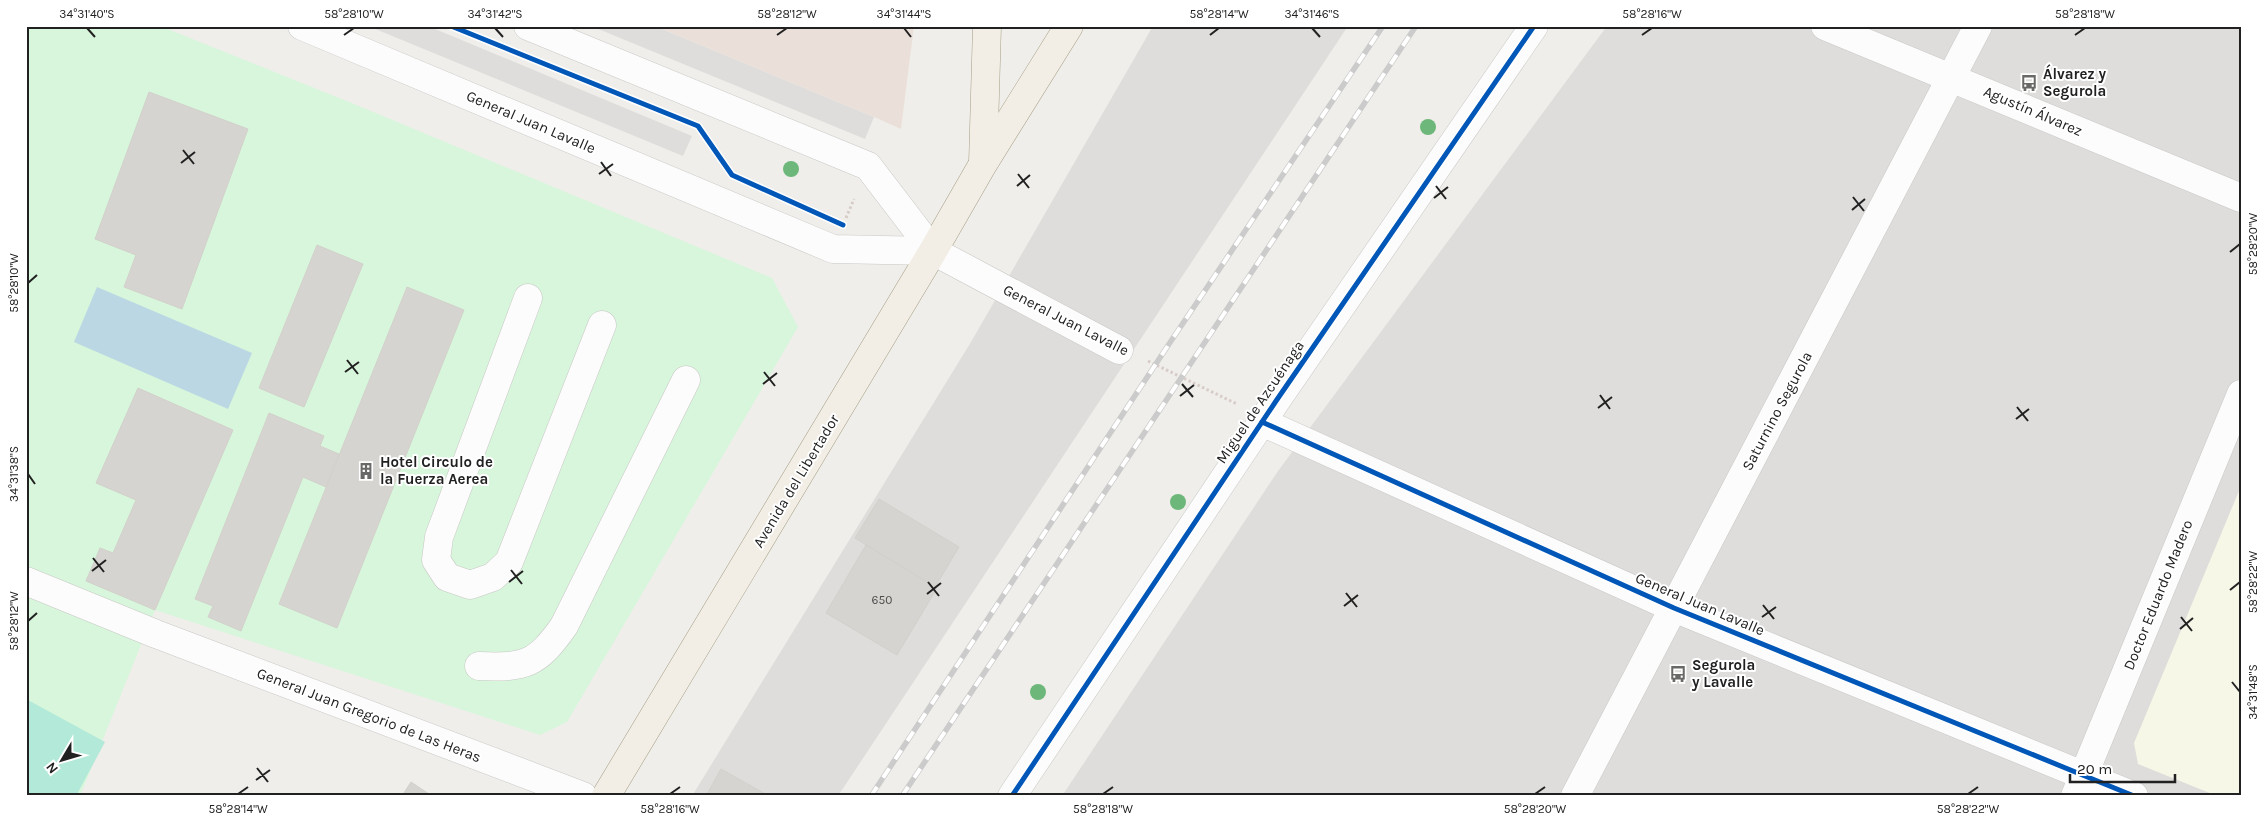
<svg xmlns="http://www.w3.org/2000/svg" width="2267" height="822" font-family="Karla,sans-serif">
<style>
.residential{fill:#dedddb}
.education{fill:#f6f7e6}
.military{fill:#eae0d9}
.park{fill:#d7f6db}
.pitch{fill:#b2e9d8}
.water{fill:#bbd7e4}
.building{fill:#d6d4d1;stroke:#d3d0cb}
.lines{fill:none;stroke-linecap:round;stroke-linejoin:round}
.minor-casing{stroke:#c8c8c6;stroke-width:29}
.major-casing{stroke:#a69f85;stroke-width:29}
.path{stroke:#d8ccc8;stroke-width:3;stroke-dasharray:2.5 2.5;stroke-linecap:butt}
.minor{stroke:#fdfcfc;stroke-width:28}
.major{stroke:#f2eee6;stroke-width:28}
.rail-casing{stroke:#cbcbcb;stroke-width:5.5}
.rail{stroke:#fff;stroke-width:4;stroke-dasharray:11;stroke-linecap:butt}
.cycleway-casing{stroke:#fff;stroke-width:8}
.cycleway{stroke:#0057b8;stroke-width:5}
.tree{fill:#6eb77a}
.ticks{fill:none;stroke:#212121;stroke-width:2}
.labels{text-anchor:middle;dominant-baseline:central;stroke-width:4;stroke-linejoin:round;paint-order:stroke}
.number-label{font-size:12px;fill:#4e4e4d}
.poi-label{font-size:15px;font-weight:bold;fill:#212121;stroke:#fff;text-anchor:start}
.street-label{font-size:15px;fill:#212121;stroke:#fff}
.neatline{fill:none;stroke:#212121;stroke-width:2}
.ticks-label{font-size:12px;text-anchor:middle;fill:#212121}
</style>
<rect width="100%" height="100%" fill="#efeeea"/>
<!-- residential -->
<g class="residential">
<path d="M368,26H428L692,136L683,156Z"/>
<path d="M591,26H655L874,117L865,139Z"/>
<path d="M1153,26H1348L838,796H692L971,342Z"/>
<path d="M1607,26H2241V796H1062L1278,471Z"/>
</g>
<!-- education -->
<path class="education" d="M2241,486V796H2217L2138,764L2134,743Z"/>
<!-- military -->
<path class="military" d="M655,26H914L901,129L874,117Z"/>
<!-- park -->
<path class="park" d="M26,26H160L354,104L772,278L798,327L567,722L540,735L155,610L80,796H26Z"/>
<!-- pitch -->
<path class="pitch" d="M26,699L105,742L76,796H26Z"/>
<!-- water -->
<path class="water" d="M97,287L252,353L228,409L74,342Z"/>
<!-- building -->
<g class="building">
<path d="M149,92L248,129L182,309L124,287L136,255L95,239Z"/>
<path d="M317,245L363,264L304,407L259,388Z"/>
<path d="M407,287L464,310L337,628L279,604Z"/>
<path d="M138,388L233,430L155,610L86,581L100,548L113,553L136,500L96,483Z"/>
<path d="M269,413L324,436L320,446L339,454L326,487L303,477L241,631L208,617L213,606L195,599Z"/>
<path d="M879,499L959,547L935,587L855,538Z"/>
<path d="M866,545L937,588L897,655L826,613Z"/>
<path d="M721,769L769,796H706Z"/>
<path d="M411,782L432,796H402Z"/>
</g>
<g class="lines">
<!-- minor casing -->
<g class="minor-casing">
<g id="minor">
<path d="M302,26L833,249L933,251"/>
<path d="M528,26L868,166L933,251L1119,350"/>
<path d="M1825,26L2241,198"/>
<path d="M528,298L439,537L436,560L447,577L470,585L493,577L509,562L602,325"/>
<path d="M1262,422L1674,608L2134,796"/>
<path d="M26,581L156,634L583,796"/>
<path d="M479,666C526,668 537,664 564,626L686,380"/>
<path d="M1012,796L1276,401L1534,26"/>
<path d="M1575,796L1978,26"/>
<path d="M2075,796L2241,394"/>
</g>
</g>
<!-- major casing -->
<g class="major-casing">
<g id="major">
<path d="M983,163L987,26"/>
<path d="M606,796L933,251L983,164L1069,26"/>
</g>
</g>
<!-- path -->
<g class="path">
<path d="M846,218L854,199"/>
<path d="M1148,361L1237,404"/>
</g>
<!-- minor -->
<use href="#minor" class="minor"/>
<!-- major -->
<use href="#major" class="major"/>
<!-- rail casing -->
<g class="rail-casing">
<g id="rail">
<path d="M871,796L1169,344L1383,26"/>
<path d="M902,796L1416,26"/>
</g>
</g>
<!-- rail -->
<use href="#rail" class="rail"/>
<!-- cycleway casing -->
<g class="cycleway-casing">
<g id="cycleway">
<path d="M451,26L698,126L732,175L843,225"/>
<path d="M1262,422L1674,608L2134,796"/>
<path d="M1012,796L1276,401L1534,26"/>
</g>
</g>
<!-- cycleway -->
<use href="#cycleway" class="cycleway"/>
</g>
<!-- trees -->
<g class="tree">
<circle cx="1428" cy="127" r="8"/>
<circle cx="791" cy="169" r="8"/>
<circle cx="1178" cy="502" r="8"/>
<circle cx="1038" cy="692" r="8"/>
</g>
<!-- ticks -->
<path class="ticks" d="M87,28L95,37M495,28L503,37M904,28L911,37M1312,28L1320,37M344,35L354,28M777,35L787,28M1210,35L1219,28M1642,35L1652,28M2075,35L2085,28M183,150L194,164M601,162L611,176M181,163L195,152M599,174L613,164M1018,174L1029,188M1017,186L1030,175M1436,186L1446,199M1853,197L1864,211M1434,198L1448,187M1852,210L1865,199M2230,252L2240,244M28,283L37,275M347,360L358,374M345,372L359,362M764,372L775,386M763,384L777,373M1182,384L1193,397M1600,395L1610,409M1180,396L1194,385M2017,407L2028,421M1598,408L1612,397M2016,419L2029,409M28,474L35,484M93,558L104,572M511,570L522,584M92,571L106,560M509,582L523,571M928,582L939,596M2230,590L2240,582M1346,593L1357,607M927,594L941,583M1763,605L1774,619M1344,606L1358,595M1762,617L1776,607M2181,617L2192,631M28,621L37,613M2180,629L2193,618M2232,682L2240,692M257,768L268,782M256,780L270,770M238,794L248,787M670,794L680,787M1103,794L1113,787M1535,794L1545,787M1968,794L1978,787"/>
<!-- icons -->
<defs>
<g id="bus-bare" transform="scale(1.35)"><path d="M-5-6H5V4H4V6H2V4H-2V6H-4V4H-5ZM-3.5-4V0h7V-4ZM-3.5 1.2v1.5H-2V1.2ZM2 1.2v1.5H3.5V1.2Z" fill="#696967" stroke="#fff" stroke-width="2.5" paint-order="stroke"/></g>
<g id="building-bare" transform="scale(1.35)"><path d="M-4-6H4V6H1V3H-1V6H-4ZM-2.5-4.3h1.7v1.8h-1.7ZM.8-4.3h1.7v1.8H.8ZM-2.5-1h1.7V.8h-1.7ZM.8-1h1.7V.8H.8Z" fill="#696967" stroke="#fff" stroke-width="2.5" paint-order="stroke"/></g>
</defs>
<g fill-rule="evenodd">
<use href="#bus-bare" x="2029" y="83"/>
<use href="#building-bare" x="366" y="471"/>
<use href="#bus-bare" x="1678" y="674"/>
</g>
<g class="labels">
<!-- number labels -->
<g class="number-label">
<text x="882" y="600">650</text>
</g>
<!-- poi labels -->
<g class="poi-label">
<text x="2043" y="74">Álvarez y<tspan x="2043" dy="17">Segurola</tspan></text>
<text x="380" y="462">Hotel Circulo de<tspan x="380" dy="17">la Fuerza Aerea</tspan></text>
<text x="1692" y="665">Segurola<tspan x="1692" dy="17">y Lavalle</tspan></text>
</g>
<!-- street labels -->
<g class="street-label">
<text transform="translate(2033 111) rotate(23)">Agustín Álvarez</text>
<text transform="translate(531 122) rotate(23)">General Juan Lavalle</text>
<text transform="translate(1066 320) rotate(27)">General Juan Lavalle</text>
<text transform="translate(1260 402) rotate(-56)">Miguel de Azcuénaga</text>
<text transform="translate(1777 411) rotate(-62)">Saturnino Segurola</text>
<text transform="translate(796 481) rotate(-59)">Avenida del Libertador</text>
<text transform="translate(2158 595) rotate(-68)">Doctor Eduardo Madero</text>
<text transform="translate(1700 604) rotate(23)">General Juan Lavalle</text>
<text transform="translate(369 715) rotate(21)">General Juan Gregorio de Las Heras</text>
</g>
</g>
<!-- border -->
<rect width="2267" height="822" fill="none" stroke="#ffffff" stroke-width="55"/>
<!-- north arrow -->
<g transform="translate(62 760) rotate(232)" stroke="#ffffff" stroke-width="4" paint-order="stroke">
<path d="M0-4L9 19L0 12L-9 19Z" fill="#212121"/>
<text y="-8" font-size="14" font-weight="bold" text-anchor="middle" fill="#212121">N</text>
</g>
<!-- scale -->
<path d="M2070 774v8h105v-8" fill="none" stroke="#212121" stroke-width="2.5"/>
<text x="2077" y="774" font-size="15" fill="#212121" stroke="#ffffff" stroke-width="4" paint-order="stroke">20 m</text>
<rect x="28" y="28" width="2212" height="766" class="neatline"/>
<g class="ticks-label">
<text x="87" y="18">34°31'40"S</text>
<text x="354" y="18">58°28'10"W</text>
<text x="495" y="18">34°31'42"S</text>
<text x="787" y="18">58°28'12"W</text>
<text x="904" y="18">34°31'44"S</text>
<text x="1219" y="18">58°28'14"W</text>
<text x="1312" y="18">34°31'46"S</text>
<text x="1652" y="18">58°28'16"W</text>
<text x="2085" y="18">58°28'18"W</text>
<text transform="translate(2253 244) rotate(-90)" y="4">58°28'20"W</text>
<text transform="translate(14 283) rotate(-90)" y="4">58°28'10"W</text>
<text transform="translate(14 474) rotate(-90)" y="4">34°31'38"S</text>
<text transform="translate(2253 582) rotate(-90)" y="4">58°28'22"W</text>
<text transform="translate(14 621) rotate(-90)" y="4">58°28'12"W</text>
<text transform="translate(2253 692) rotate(-90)" y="4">34°31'48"S</text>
<text x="238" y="813">58°28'14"W</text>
<text x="670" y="813">58°28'16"W</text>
<text x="1103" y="813">58°28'18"W</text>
<text x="1535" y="813">58°28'20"W</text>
<text x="1968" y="813">58°28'22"W</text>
</g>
</svg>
